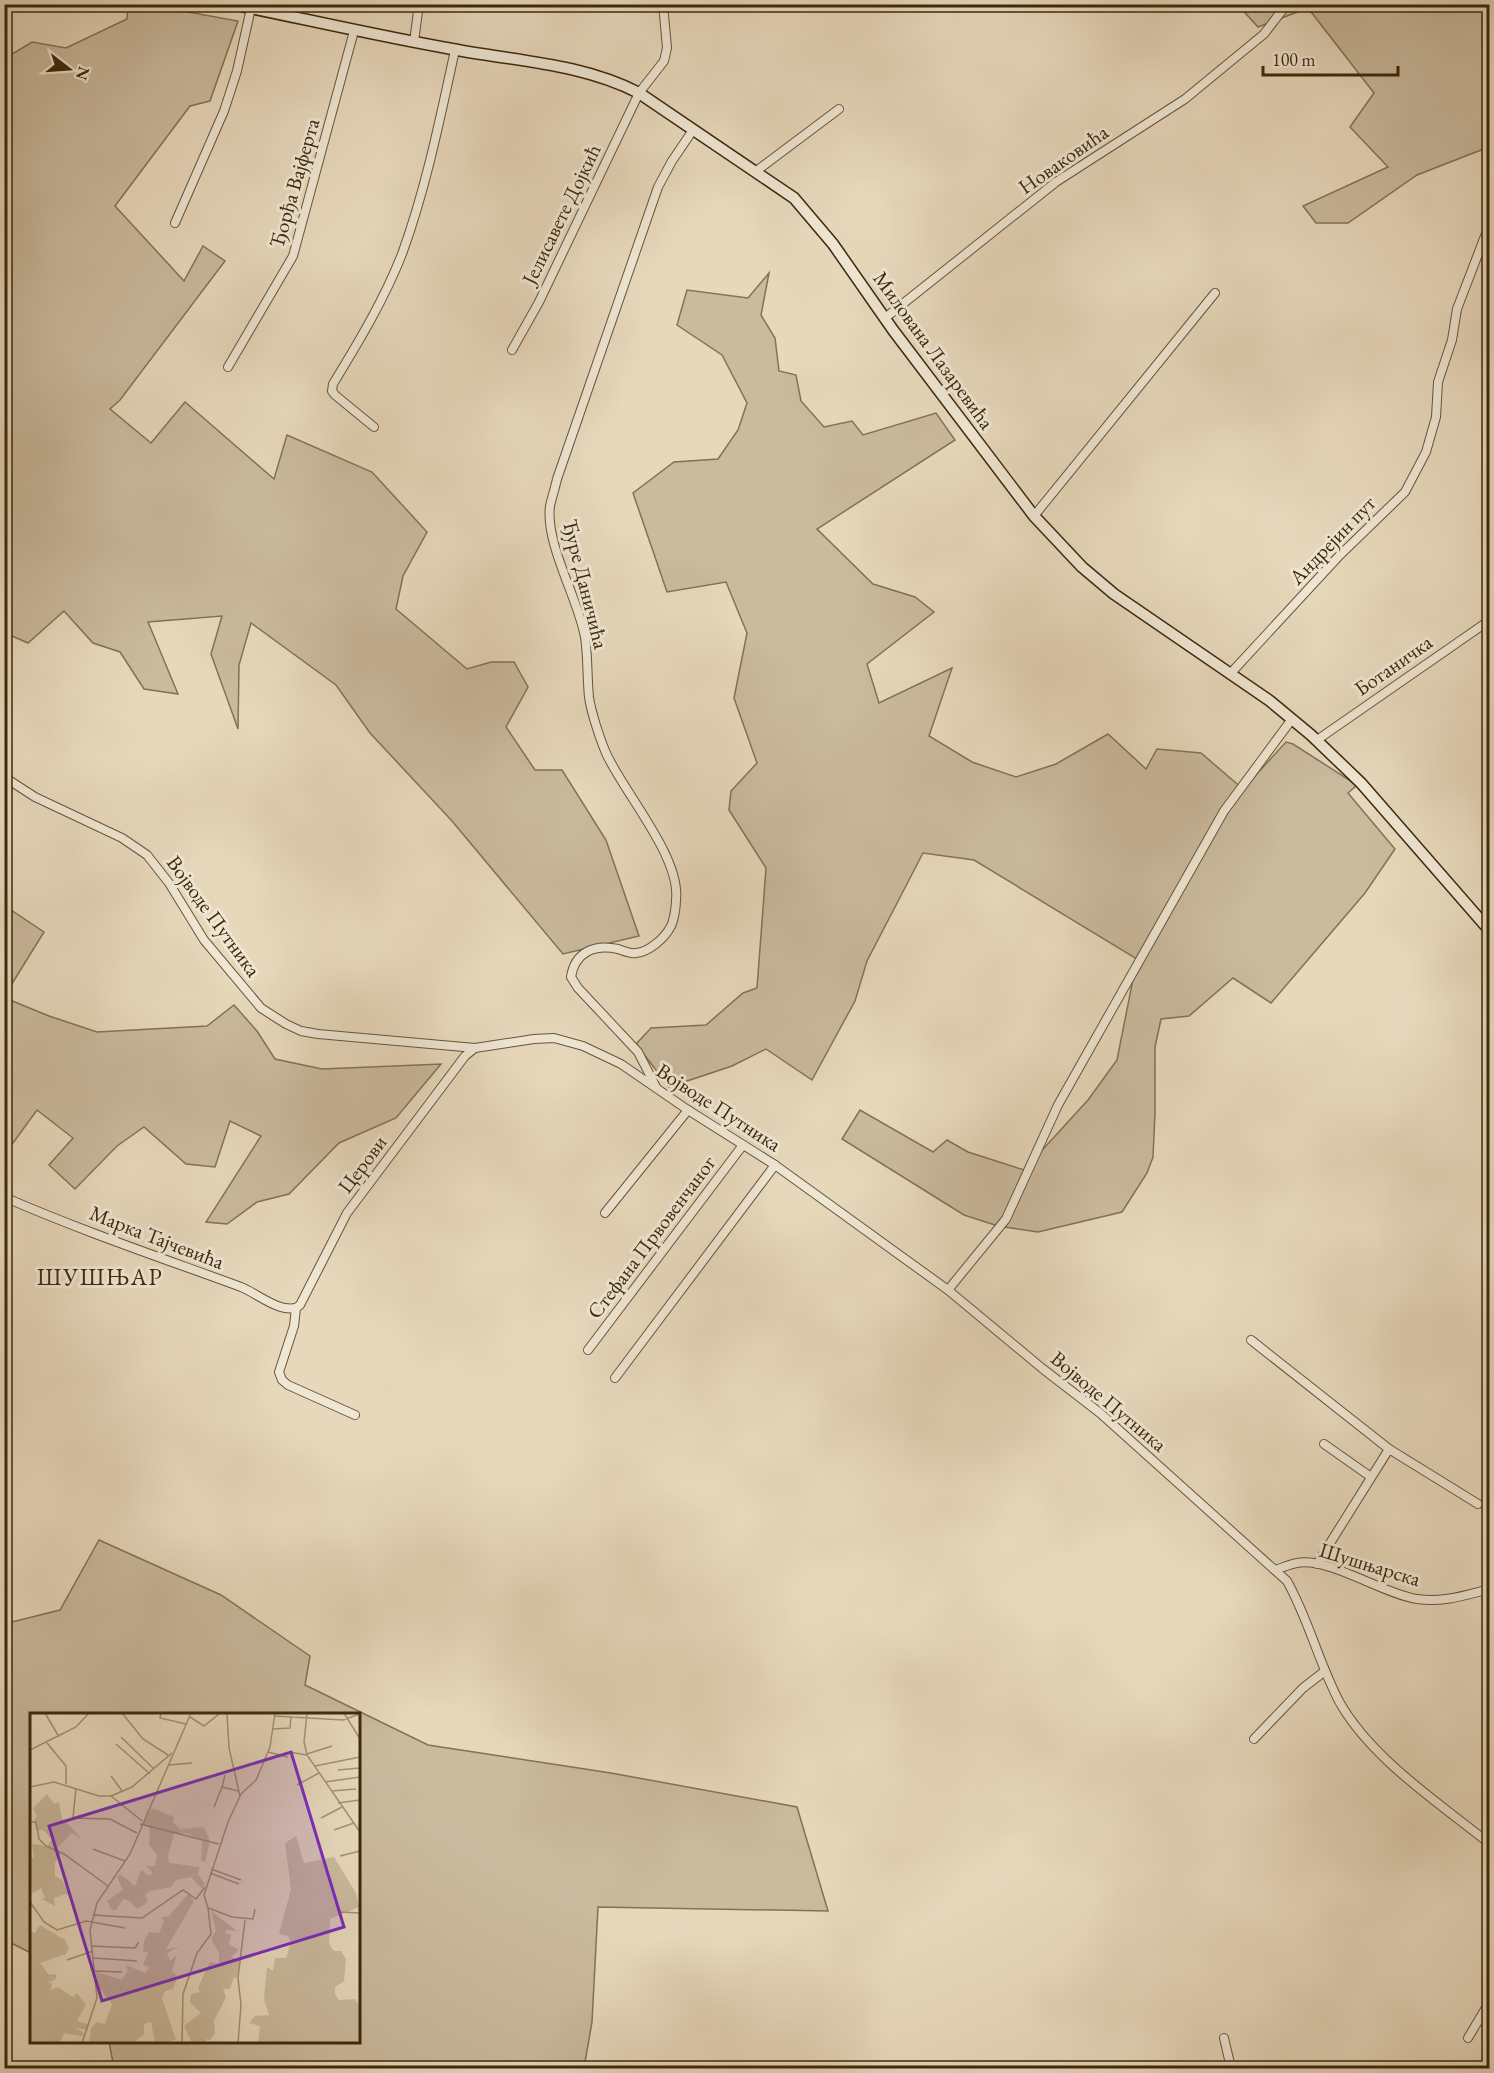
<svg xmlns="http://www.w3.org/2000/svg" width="1494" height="2073" font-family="'EB Garamond',serif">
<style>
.green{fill:#caba9e;stroke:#837254;stroke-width:1.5}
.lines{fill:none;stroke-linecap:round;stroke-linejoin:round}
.street-casing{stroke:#675537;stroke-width:10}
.secondary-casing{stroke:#3c290b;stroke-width:13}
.street{stroke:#efe6d3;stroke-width:8}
.secondary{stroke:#efe6d3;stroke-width:10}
.labels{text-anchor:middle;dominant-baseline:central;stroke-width:6;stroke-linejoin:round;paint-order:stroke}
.street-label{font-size:21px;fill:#3c290b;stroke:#efe6d3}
.quarter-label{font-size:24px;letter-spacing:1.5px;fill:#3c290b;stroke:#efe6d3}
.inset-road{fill:none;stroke:#a39275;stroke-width:1.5}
.view{fill:#7b2cbf;fill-opacity:0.15;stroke:#7b2cbf;stroke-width:3}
.inset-edge{fill:none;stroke:#3c290b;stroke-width:3}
</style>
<rect width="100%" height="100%" fill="#e7d8bc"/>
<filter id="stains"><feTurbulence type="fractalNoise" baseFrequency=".00333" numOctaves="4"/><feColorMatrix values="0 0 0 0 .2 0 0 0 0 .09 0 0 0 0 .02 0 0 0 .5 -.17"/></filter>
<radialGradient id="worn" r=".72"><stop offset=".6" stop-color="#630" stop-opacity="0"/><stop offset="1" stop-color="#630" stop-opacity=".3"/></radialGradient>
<!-- green -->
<g class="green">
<path d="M128,5H149L238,21L210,101L190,106L115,206L184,281L203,246L225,261L120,400L110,409L151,443L185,402L274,479L287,435L372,472L427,532L403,576L396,609L467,669L491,662H514L528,687L506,727L535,770H562L606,840L639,936L563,954L452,821L370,733L336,685L251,623L239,665L238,729L211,654L222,616L148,622L178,694L144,689L120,652L93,643L64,611L28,643L5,633L4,59L32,42L66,48L127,19Z"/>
<path d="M1238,5H1489V147L1417,175L1348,223H1316L1303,206L1388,167L1350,127L1374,93L1308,8L1258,27Z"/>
<path d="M769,273L761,315L775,338L779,371L796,375L801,401L824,427L852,421L863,435L936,413L955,440L817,529L873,584L915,597L934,612L867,664L879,703L952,668L929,736L972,762L1016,777L1056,764L1108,734L1146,769L1157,749L1201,753L1243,789L1286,742L1293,744L1357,785L1348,793L1395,849L1365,893L1271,1003L1233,978L1189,1016L1161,1019L1155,1047V1113L1153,1157L1147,1173L1122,1212L1038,1232L998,1226L964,1215L842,1139L860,1110L933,1152L947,1140L968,1152L1024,1170L1088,1100L1117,1060L1137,959L974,860L923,853L867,961L855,1001L812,1080L766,1049L732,1066L669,1087L636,1044L651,1028L706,1025L743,993L757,988L766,868L729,810L731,791L757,763L734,698L747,633L726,582L667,592L633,493L674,462L718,459L738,430L747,403L722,355L677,325L687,290L748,298Z"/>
<path d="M5,906L44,932L5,995Z"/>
<path d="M5,998L49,1016L97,1032L207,1026L234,1005L257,1031L275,1059L322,1069L441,1064L396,1118L339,1143L289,1194L257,1202L227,1224L206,1222L261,1136L230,1121L215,1167L186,1164L144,1127L117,1146L75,1189L49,1165L73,1138L37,1110L5,1154Z"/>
<path d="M99,1540L221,1595L310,1656L305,1685L428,1745L611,1773L797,1807L828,1911L598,1907L592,2022L584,2068H114L109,2042H358V1714H32L31,1953L5,1940V1617L12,1622L60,1610Z"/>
</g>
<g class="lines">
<!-- street casing -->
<g class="street-casing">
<g id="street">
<path d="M414,42L419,4"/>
<path d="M755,172L839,109"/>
<path d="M175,223L224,111L237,71L251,8"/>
<path d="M885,318L1056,182L1185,99L1264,34L1287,4"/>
<path d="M512,350L539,302L639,93L664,61L667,48L663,4"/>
<path d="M228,367L293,256L354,31"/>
<path d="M374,427L335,395L332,391L333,384C358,343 384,300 402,254C426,188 440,119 455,50"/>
<path d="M1034,516L1215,293"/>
<path d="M1230,674L1338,557L1405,492L1426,452L1436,417L1438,382L1452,340L1457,309L1490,223"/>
<path d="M1317,740L1490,620"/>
<path d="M4,777L35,797L122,838L147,855L169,883L204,940L261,1008L286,1024L301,1031L318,1034L475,1048"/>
<path d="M656,1087L638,1052L578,988L571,977C575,952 594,944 618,949C624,951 630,954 636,953C649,952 665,938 671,926C674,920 676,907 676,900C681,857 624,793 606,753C600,739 591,712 589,697C587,677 588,657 585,637C578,598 545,544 550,506C552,497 555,488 557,479L658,187L672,161L693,130"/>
<path d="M4,1197C82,1231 162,1258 241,1287C258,1294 278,1312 296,1308"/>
<path d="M605,1213L688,1110"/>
<path d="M948,1290L1006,1219L1058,1105L1224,811L1292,719"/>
<path d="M1251,1340L1389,1449"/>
<path d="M588,1350L743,1145"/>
<path d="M615,1378L775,1165"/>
<path d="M355,1415L288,1385L282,1380L279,1372L294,1326L296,1308L300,1305L347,1213L465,1056L475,1048L534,1039L554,1038L583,1046L621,1064L688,1110L775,1165L948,1290L1043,1369L1100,1413L1287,1581C1309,1620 1319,1664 1340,1703C1372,1759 1439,1803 1490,1844"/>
<path d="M1324,1444L1371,1477"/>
<path d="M1317,1564L1389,1449L1478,1504"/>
<path d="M1275,1570C1282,1568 1290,1564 1297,1563C1329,1557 1383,1594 1417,1599C1443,1603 1465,1595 1490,1589"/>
<path d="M1254,1739L1303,1688L1325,1671"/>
<path d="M1224,2038L1231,2068"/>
<path d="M1468,2038L1490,2001"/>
</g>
</g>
<!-- secondary casing -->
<g class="secondary-casing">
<path id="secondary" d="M231,4C305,19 378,36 452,49C514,61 581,63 639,93L794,198L833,244L893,330L1034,516L1082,567L1114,594L1270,701L1311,735L1361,783L1490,931"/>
</g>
<!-- street -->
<use href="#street" class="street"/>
<!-- secondary -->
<use href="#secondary" class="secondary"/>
</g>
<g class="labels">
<!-- street labels -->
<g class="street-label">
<text transform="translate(1063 159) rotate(-35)">Новаковића</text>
<text transform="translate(294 183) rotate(-74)">Ђорђа Вајферта</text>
<text transform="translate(561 214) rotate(-64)">Јелисавете Дојкић</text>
<text transform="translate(934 350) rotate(54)">Милована Лазаревића</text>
<text transform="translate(1332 540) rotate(-46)">Андрејин пут</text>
<text transform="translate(586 584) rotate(76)">Ђуре Даничића</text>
<text transform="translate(1393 665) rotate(-35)">Ботаничка</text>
<text transform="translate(214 916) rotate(54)">Војводе Путника</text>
<text transform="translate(719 1107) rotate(33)">Војводе Путника</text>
<text transform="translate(362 1164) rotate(-53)">Церови</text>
<text transform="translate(157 1237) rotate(21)">Марка Тајчевића</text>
<text transform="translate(651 1237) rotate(-53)">Стефана Првовенчаног</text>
<text transform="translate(1109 1401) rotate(40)">Војводе Путника</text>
<text transform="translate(1370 1564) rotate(17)">Шушњарска</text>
</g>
<!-- quarter labels -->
<g class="quarter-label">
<text x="100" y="1276">ШУШЊАР</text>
</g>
</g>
<!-- overview -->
<g transform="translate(30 1713)">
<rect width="330" height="330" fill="#e7d8bc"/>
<path d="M17,81L24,91L29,89L32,105L52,126L42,120L27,135L31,140L25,150V163L32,167L40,183L35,181L24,185L25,193L12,186L15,185L11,175L3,180L0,175V145L4,144L2,131L17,133L22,127L13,117H6L4,107L7,103L3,95ZM122,95L144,104L143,109L150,116L174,114L180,128L175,149L171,148L172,127L156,120L144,121L138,143L139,150L170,154L168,161L175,171L172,176L161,164L146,167L141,174L120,178L115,182L118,189L107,196L100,188L93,186L86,197H82L77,188L93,177L87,164L90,161L105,173L111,157L119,163L123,160L116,153H125L127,141L119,132L120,115L113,111ZM266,123L274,150L304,144L326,180L329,194L300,206L299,231L304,238H311L316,246L314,268L305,274V281L309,287L325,286L330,294V330H228L230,313L219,310L225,303L239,302L234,286L237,254L243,258L245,245H256L261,229L258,223L249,221L261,176L255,130ZM159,180L164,188L136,236L149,234L137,240L140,248L147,242L142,258L146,262V268L143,276L135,278L132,285L146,327L125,330L121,309L114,311V321L103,330H59L61,315L67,309L75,311L82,291L68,273L66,259L92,267L98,257L95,252L116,260L119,254L113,252L118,239H113L114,228L119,219L129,220L134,209L131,204L139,203ZM181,198L207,218L196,217L195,221H201L199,231L209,237L201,244L211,247L207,265L204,264L200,276H193L196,284L184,308L185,320L180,327L176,326L177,330H162L154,313L171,300L160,289L161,281L170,279L168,275L180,249L189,251V240L181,225L186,218ZM10,212L35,227L39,235L36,241L10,250L19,262L26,261V266L18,270H22L21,277L28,274L43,284L47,280L56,292L47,308L59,312L57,317L44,314L54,320L52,323L34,320L30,330H0V218L5,220Z" fill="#caba9e"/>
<path class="inset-road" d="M15,0L29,24M92,0L113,26L138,42M131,0L130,5L156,11M277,0L274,29L277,42L330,119M314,0L330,26M197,1L199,35L210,83M244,3L313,7L330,1M160,4L174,13L189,1M242,16L260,15L261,3M91,24L124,56M17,30L36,53V71M86,31L120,61M0,37L46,14L59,0M238,39L258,44M259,39L277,42M277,41L302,33M139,52L162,50M285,53L330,44M308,57L330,55M195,62L192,74L208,78M81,63L93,79M295,69L330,64M267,72L289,60M0,74L24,69L69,83H81L112,108M46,75L43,105L80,106L107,120M301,78L326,76M81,83L102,74L142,40M308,90L330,87M184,94L192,74M291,105L312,94M0,109H6L9,126L16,133L34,141L78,173M110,111L189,131M304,117L324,110M63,136L95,148M310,143L330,138M181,156L211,167M180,160L209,171M0,189L14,209L27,217L56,208L95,215M225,196L223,206L202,204L178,195L174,182L198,109L211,81L226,67L240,34L245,0M310,199L330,200M63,202L112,205L153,177L166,186L175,174M62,233L105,235L109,229M63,245L107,248M37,247L63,238M65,258L92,259M52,330L67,285L60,217L67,190L100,141L161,0M152,330L153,281L167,240L181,221L178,195M208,330L211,292L208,265L215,207"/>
<path class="view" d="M261,39L314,214L72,288L19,113Z"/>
<rect width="330" height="330" class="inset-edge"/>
</g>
<!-- margin -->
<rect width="1494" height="2073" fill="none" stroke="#e7d8bc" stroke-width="24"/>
<rect x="6" y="6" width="1482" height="2061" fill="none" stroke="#3c290b" stroke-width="3"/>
<rect x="12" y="12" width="1470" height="2049" fill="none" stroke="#3c290b" stroke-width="1.5"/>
<!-- north arrow -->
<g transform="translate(69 69) rotate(107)" stroke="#efe6d3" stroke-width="4.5" paint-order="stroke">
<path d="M0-4.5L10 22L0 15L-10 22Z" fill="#3c290b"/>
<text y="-9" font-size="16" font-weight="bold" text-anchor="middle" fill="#3c290b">N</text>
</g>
<!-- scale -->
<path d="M1263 66v9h135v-9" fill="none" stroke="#3c290b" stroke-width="3"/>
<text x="1272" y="66" font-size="18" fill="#3c290b" stroke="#efe6d3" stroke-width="4.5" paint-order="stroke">100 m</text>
<rect width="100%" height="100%" filter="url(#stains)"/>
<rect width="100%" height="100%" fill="url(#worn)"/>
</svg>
